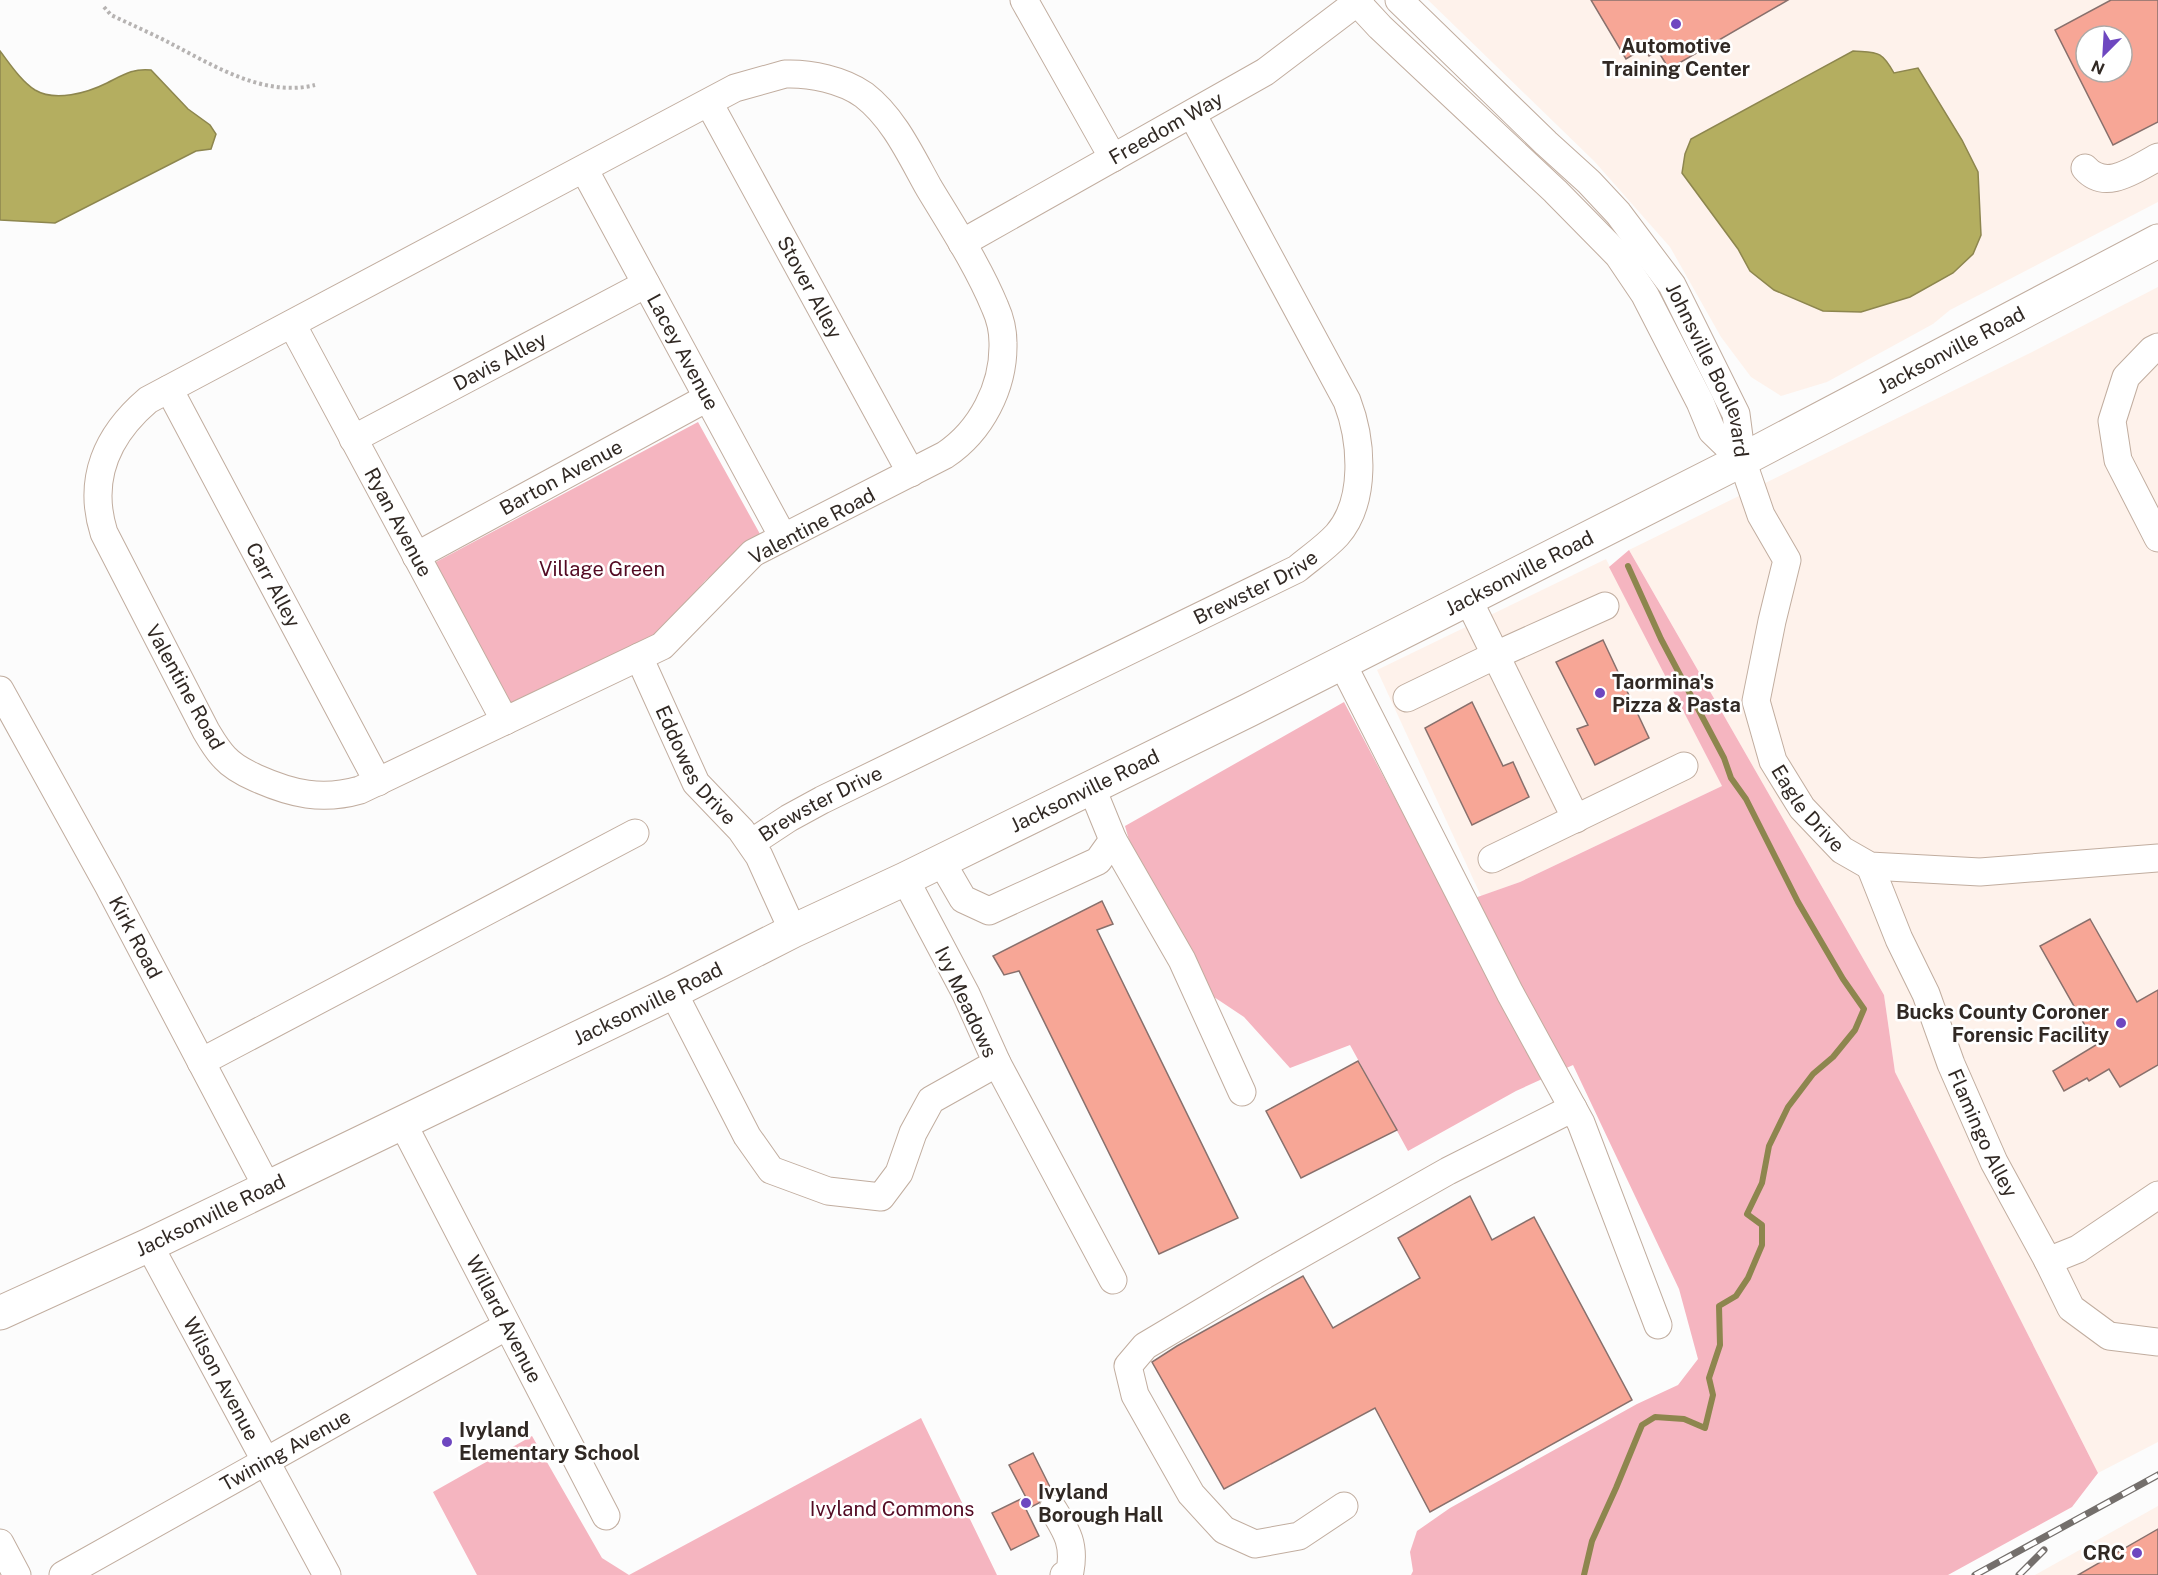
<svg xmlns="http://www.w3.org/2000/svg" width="2158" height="1575" font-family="'Public Sans',sans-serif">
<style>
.built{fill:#fef2eb;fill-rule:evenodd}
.green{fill:#f5b5c0}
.water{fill:#b4ae60;stroke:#8d864e;stroke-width:1.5}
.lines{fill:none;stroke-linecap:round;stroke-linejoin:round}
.stream{stroke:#8d864e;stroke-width:6}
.building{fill:#f7a696;stroke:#88706c;stroke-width:1.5;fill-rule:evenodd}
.minor-casing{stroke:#c1ad9f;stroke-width:29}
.major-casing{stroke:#c1ad9f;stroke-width:35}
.path{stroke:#b6b3b2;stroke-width:4;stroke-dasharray:3 3;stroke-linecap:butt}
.minor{stroke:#fff;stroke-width:27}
.major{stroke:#fff;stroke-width:33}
.rail-casing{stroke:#746f6c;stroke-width:7}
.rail{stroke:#fff;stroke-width:4.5;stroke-dasharray:14;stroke-linecap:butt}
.poi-dot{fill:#6e47c0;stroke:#fff;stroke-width:2}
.labels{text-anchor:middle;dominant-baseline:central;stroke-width:5;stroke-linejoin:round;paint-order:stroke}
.poi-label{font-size:20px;font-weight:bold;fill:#312924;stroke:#fff;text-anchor:start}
.street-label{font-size:20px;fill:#312924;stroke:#fff}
.park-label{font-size:20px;fill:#530a23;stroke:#fff}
</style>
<rect width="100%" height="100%" fill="#fcfcfc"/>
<!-- built -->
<g class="built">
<path d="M1428,0H2158V202L1950,310L1933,324L1827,382L1781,396L1751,377L1721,337L1670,247L1594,161ZM2086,36H2122V72H2086Z"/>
<path d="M2158,287V1442L2098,1473L1895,1072L1884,995L1629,550L2032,352Z"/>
<path d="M1606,559L1722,786L1520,882L1481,896L1377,670Z"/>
<path d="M2158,1506V1575H2035Z"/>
</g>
<!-- green -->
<g class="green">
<path d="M698,422L760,534L705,581L656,637L508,706L434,563Z"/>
<path d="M1629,550L1884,995L1895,1072L2098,1473L2072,1507L1948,1575H1411L1413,1571L1410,1552L1417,1531L1450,1508L1637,1404L1678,1385L1698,1359L1679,1289L1573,1065L1516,1091L1408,1151L1350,1045L1290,1068L1244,1017L1187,979L1133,854L1125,826L1344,702L1452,906L1520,882L1722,786L1609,567Z"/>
<path d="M921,1418L997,1575H477L433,1492L532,1436L602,1558L629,1575Z"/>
</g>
<!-- water -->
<g class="water">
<path d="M0,51C10,64 21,81 35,90C55,102 87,93 107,83C123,75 133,68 151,70L188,109L210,125L216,134L211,149L196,151L55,223L0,220Z"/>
<path d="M1853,51C1878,53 1881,50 1894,73L1918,68L1962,140L1978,172L1981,235L1973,254L1953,273L1910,297L1861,312L1823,311L1774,290L1750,271L1738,249L1682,173L1685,154L1691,139Z"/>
</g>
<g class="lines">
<!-- stream -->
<path class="stream" d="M1584,1575L1592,1541L1616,1488L1642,1425L1655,1417L1684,1419L1705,1428L1713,1395L1709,1378L1720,1345L1719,1306L1736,1296L1748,1278L1762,1245V1225L1747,1214L1762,1183L1769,1146L1788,1107L1813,1074L1833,1057L1855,1030L1864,1009L1843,979L1798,902L1746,799L1731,778L1724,758L1661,639L1628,566"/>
</g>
<!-- building -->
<g class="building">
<path d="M1591,0H1788L1669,69L1658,51L1649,56L1644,48L1626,59Z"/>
<path d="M2111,0H2158V122L2113,145L2055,30ZM2086,36H2122V72H2086Z"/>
<path d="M1603,640L1649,738L1595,765L1577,729L1588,725L1556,662Z"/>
<path d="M1472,702L1503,766L1513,762L1529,797L1472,825L1425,728Z"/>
<path d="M1102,901L1113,924L1097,930L1238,1218L1159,1254L1019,971L1004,975L993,956Z"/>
<path d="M2090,919L2137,1002L2158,990V1065L2120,1087L2109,1069L2089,1081L2087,1078L2064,1091L2053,1071L2096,1045L2040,946Z"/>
<path d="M1358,1061L1397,1130L1301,1178L1266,1111Z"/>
<path d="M1470,1196L1492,1240L1534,1217L1632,1400L1430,1512L1375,1408L1224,1489L1152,1362L1177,1346L1303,1276L1333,1328L1420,1278L1398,1238Z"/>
<path d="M1033,1453L1053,1493L1044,1496L1039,1503L1031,1507L1009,1465Z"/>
<path d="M1021,1499L1039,1536L1011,1550L992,1513Z"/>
<path d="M2158,1529V1575H2078Z"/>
</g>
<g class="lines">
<!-- minor casing -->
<g class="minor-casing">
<g id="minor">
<path d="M1024,0L1113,158"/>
<path d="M1355,0L1380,27L1555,191L1618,255L1645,295L1700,402L1712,431L1742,460"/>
<path id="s1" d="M1399,0L1546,143L1589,182L1618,213L1672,285L1736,414L1742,460L1761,515L1787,560L1772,621L1756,701L1773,761L1802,808L1842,850L1870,866L1980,872L2158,858"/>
<path d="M785,74C810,73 843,80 864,95C894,118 911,156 929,188C952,226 978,266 995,307C1000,318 1003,332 1003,343C1004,387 981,431 945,455L753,553L662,646L360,790C322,801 292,794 256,778C245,773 233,767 225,758C217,750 212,741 206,731L104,533C87,479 107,435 148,400L735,88Z"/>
<path id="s2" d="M709,103L911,473"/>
<path d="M2085,168C2106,192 2135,169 2158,157"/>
<path id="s3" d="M584,169L783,537"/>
<path id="s4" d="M962,243L1265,72L1360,0"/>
<path id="s5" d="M292,324L505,721"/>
<path d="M2158,347L2152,350L2126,377L2112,421L2118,460L2158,538"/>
<path id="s6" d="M169,389L378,782"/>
<path id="s7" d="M353,439L646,284"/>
<path id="s8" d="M416,556L707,398"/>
<path d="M1468,599L1576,819"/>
<path id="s9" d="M639,657L696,783L741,830L759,856L793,931"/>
<path d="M1342,663L1510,993L1581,1123L1658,1325"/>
<path id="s10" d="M0,690L108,885L267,1187"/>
<path d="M1407,698L1496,655L1605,606"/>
<path d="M1113,840L1182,960L1242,1092"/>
<path id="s11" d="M751,843L789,818L822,800L1297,569C1310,558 1325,548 1337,535C1367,501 1362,440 1347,401L1192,114"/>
<path d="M1492,859L1684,766"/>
<path d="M941,861L963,899L989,911L1098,861L1113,840L1091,786"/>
<path id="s12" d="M1870,866L1899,939L1926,994L1951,1064L1994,1162L2048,1261L2071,1308L2109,1336L2158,1342"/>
<path d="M673,992L747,1136L771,1170L828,1191L881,1197L899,1173L913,1133L931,1100L997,1063L966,994L905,879"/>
<path d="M201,1062L635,833"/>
<path d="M997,1063L1113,1280"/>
<path id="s13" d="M402,1122L606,1516"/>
<path id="s14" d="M149,1245L327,1575"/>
<path d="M2048,1261L2078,1249L2158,1195"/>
<path d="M1344,1506L1299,1536L1255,1544L1224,1530L1191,1494L1135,1395L1128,1366L1145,1346L1266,1274L1448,1171L1573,1108"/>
<path d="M1053,1509C1067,1532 1075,1544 1070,1571L1064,1575"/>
<path d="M0,1543L17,1575"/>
<path id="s15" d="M63,1575L507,1326"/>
</g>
</g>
<!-- major casing -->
<g class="major-casing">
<g id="major">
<path id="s16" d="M0,1313L149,1245L673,992L793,931L905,879L1249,710L1742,460L2158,241"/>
</g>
</g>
<!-- path -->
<path class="path" d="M104,7L111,15C130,24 148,32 166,41C211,64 263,98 315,85"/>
<!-- minor -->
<use href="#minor" class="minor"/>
<!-- major -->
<use href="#major" class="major"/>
<!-- rail casing -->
<g class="rail-casing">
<g id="rail">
<path d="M1975,1575L2158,1475"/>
<path d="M2019,1575L2044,1550"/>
</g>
</g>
<!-- rail -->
<use href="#rail" class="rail"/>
</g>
<!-- markers -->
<g class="poi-dot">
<circle cx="1676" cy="24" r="6"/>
<circle cx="1600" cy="693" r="6"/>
<circle cx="2121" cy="1023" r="6"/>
<circle cx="447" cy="1442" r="6"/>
<circle cx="1026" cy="1503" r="6"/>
<circle cx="2137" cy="1553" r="6"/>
</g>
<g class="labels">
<!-- poi labels -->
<g class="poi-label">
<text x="1676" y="46" text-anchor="middle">Automotive<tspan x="1676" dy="23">Training Center</tspan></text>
<text x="1612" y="682">Taormina's<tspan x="1612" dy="23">Pizza &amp; Pasta</tspan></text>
<text x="2109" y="1012" text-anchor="end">Bucks County Coroner<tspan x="2109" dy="23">Forensic Facility</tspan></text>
<text x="459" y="1430">Ivyland<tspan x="459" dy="23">Elementary School</tspan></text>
<text x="1038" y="1492">Ivyland<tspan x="1038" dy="23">Borough Hall</tspan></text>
<text x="2125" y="1553" text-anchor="end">CRC</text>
</g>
<!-- street labels -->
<g class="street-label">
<text stroke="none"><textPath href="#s4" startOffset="234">Freedom Way</textPath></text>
<text stroke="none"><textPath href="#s2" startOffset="210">Stover Alley</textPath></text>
<text stroke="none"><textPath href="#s16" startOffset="2176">Jacksonville Road</textPath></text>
<text stroke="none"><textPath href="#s3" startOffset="208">Lacey Avenue</textPath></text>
<text stroke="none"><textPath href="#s7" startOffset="166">Davis Alley</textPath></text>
<text stroke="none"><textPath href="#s1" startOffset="489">Johnsville Boulevard</textPath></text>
<text stroke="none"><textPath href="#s8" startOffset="165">Barton Avenue</textPath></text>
<text stroke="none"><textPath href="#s5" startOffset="225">Ryan Avenue</textPath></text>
<text transform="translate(812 526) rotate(-28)">Valentine Road</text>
<text stroke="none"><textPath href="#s16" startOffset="1690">Jacksonville Road</textPath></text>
<text stroke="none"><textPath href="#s6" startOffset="222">Carr Alley</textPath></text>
<text stroke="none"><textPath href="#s11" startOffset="566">Brewster Drive</textPath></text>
<text transform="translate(185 687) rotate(61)">Valentine Road</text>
<text stroke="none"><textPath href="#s9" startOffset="123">Eddowes Drive</textPath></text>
<text stroke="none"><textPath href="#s16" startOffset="1204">Jacksonville Road</textPath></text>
<text stroke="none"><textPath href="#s11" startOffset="80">Brewster Drive</textPath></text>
<text stroke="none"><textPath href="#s1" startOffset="962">Eagle Drive</textPath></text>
<text stroke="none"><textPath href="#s10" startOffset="282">Kirk Road</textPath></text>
<text transform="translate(966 1002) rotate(65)">Ivy Meadows</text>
<text stroke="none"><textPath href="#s16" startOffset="718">Jacksonville Road</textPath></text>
<text stroke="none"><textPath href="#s12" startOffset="290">Flamingo Alley</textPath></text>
<text stroke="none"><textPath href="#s16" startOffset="232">Jacksonville Road</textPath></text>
<text stroke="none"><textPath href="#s13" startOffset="222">Willard Avenue</textPath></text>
<text stroke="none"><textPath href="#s14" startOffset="152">Wilson Avenue</textPath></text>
<text stroke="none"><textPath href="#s15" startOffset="255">Twining Avenue</textPath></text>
</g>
<!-- park labels -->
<g class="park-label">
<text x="602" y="569">Village Green</text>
<text x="892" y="1509">Ivyland Commons</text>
</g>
</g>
<!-- north arrow -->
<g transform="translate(2104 54) rotate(204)"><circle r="28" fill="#ffffff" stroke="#ada9a7" stroke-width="1.5"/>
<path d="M0-4.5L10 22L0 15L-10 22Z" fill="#6e47c0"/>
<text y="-9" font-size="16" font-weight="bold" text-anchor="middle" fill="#312924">N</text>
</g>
</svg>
